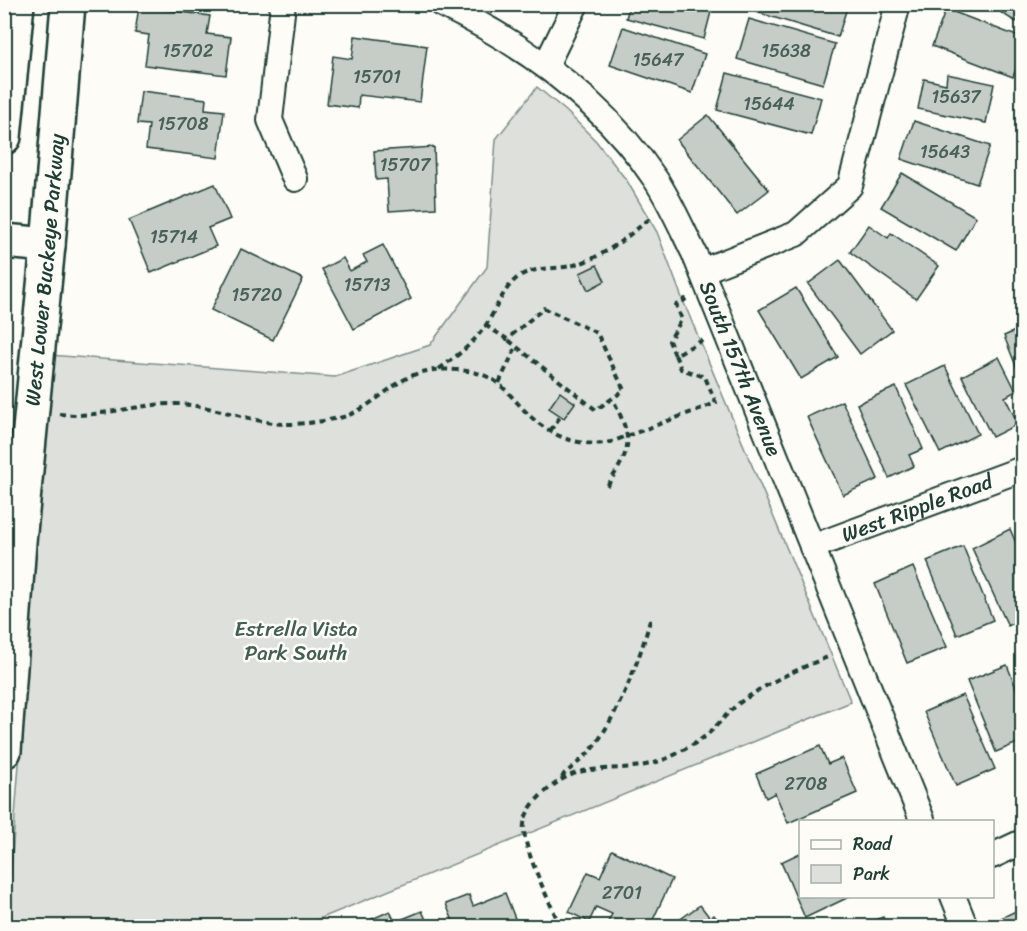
<svg xmlns="http://www.w3.org/2000/svg" width="1027" height="931" font-family="Sriracha,sans-serif">
<style>
.green{fill:#dde0db;stroke:#7e8e88;stroke-width:1.5}
.building{fill:#c6cdc7;stroke:#1f3d34;stroke-width:1.5}
.lines{fill:none;stroke-linecap:round;stroke-linejoin:round}
.street-casing{stroke:#1f3d34;stroke-width:28}
.secondary-casing{stroke:#1f3d34;stroke-width:38}
.path{stroke:#1f3d34;stroke-width:4;stroke-dasharray:6 4.5;stroke-linecap:butt}
.street{stroke:#fdfcf7;stroke-width:24}
.secondary{stroke:#fdfcf7;stroke-width:33}
.labels{text-anchor:middle;dominant-baseline:central;stroke-width:5;stroke-linejoin:round;paint-order:stroke}
.number-label{font-size:18px;fill:#496159}
.street-label{font-size:21px;fill:#1f3d34;stroke:#fdfcf7}
.park-label{font-size:21px;fill:#455e55;stroke:#fdfcf7}
</style>
<rect width="100%" height="100%" fill="#fdfcf7"/>
<filter id="ink" filterUnits="userSpaceOnUse"><feTurbulence type="fractalNoise" baseFrequency=".0167" numOctaves="2"/><feDisplacementMap in="SourceGraphic" scale="12" xChannelSelector="R" yChannelSelector="G"/><feConvolveMatrix kernelMatrix="1 2 1 2 8 2 1 2 1" color-interpolation-filters="sRGB"/></filter>
<g filter="url(#ink)">
<!-- green -->
<path class="green" d="M537,87L566,111L596,141L627,181L657,232L682,298L851,702L302,926H34L7,922L50,355L335,377L430,345L487,267L496,139Z"/>
<!-- building -->
<g class="building">
<path d="M630,4H713L704,39L626,18Z"/>
<path d="M758,4H848L838,37L756,12Z"/>
<path d="M987,4H1022V11L1016,22Z"/>
<path d="M139,6L210,16L207,34L231,37L226,75L145,65L149,35L135,33Z"/>
<path d="M946,9L1022,38V53L1013,77L932,46Z"/>
<path d="M749,19L835,44L823,84L737,59Z"/>
<path d="M623,27L705,54L692,93L610,65Z"/>
<path d="M355,36L427,46L420,102L359,95L358,108L327,104L333,56L352,59Z"/>
<path d="M727,73L821,98L811,135L717,110Z"/>
<path d="M947,74L994,84L986,123L918,109L924,79L946,84Z"/>
<path d="M141,91L206,99L205,109L224,111L218,158L146,149L149,125L137,124Z"/>
<path d="M708,115L769,190L737,215L677,140Z"/>
<path d="M914,121L990,146L977,184L901,159Z"/>
<path d="M434,147L436,208L389,211L387,179L376,180L374,151Z"/>
<path d="M902,173L976,217L956,251L881,207Z"/>
<path d="M215,184L230,219L208,228L216,246L151,273L129,220Z"/>
<path d="M869,225L888,238L891,233L939,266L916,299L850,252Z"/>
<path d="M383,245L411,299L354,329L322,269L343,258L350,271L367,262L363,255Z"/>
<path d="M241,249L303,279L273,340L211,310Z"/>
<path d="M840,260L892,330L860,354L808,284Z"/>
<path d="M597,265L605,281L588,290L580,273Z"/>
<path d="M796,288L838,357L801,379L759,310Z"/>
<path d="M1022,328V381L1004,336Z"/>
<path d="M999,357L1016,391L1005,397L1018,424L992,437L962,376Z"/>
<path d="M945,366L978,434L940,453L906,385Z"/>
<path d="M896,387L923,449L909,455L914,466L889,478L857,404Z"/>
<path d="M560,392L575,403L564,418L549,408Z"/>
<path d="M842,401L878,479L843,495L807,417Z"/>
<path d="M1010,529L1022,557V619L1008,626L972,548Z"/>
<path d="M963,546L993,620L957,635L927,561Z"/>
<path d="M913,567L947,647L907,663L875,584Z"/>
<path d="M1007,665L1022,703V741L996,752L967,681Z"/>
<path d="M963,695L995,769L956,786L924,712Z"/>
<path d="M820,746L828,764L842,758L857,793L788,823L775,793L766,798L756,774Z"/>
<path d="M612,850L672,879L650,926H606L612,914L596,907L589,922L569,912L588,872L600,877Z"/>
<path d="M800,853V896H851L805,918L781,862Z"/>
<path d="M505,893L518,926H455L446,904L469,895L473,906Z"/>
<path d="M700,905L710,918L714,915L722,926H671Z"/>
<path d="M1022,908V926H1005L1001,918Z"/>
<path d="M390,911L395,922L422,911L429,926H367L365,922Z"/>
<path d="M883,917L887,926H859Z"/>
</g>
<g class="lines">
<!-- street casing -->
<g class="street-casing">
<g id="street">
<path d="M283,4L270,120L295,179"/>
<path id="s1" d="M441,4C526,45 603,101 656,180C671,203 682,229 694,253L923,822"/>
<path d="M546,65L576,4"/>
<path d="M702,271L796,234L850,186L898,4"/>
<path id="s2" d="M812,547L1022,469"/>
<path d="M992,856L1022,842"/>
<path d="M953,896L965,926"/>
</g>
</g>
<!-- secondary casing -->
<g class="secondary-casing">
<g id="secondary">
<path d="M4,137L17,4"/>
<path d="M4,241L48,245"/>
<path id="s3" d="M4,751L19,542L48,245L68,4"/>
</g>
</g>
<!-- path -->
<g class="path">
<path d="M485,325L507,339L544,308L597,333L624,390L596,410L507,339"/>
<path d="M675,355L669,341L682,319L676,305L685,300L684,297"/>
<path d="M439,369C457,356 473,344 486,325C496,310 504,286 520,276C535,266 557,270 574,265C602,258 626,238 648,220L650,223"/>
<path d="M499,383L516,347"/>
<path d="M59,414C99,419 137,403 177,404C206,405 233,415 262,421C286,427 314,423 339,418C366,412 385,389 409,377C425,369 442,369 458,370C496,373 502,387 525,411C549,436 578,448 611,442L716,403L705,377L681,369L675,355L703,340"/>
<path d="M550,431L560,417"/>
<path d="M607,486C633,446 633,442 613,399"/>
<path d="M562,778L564,774C575,765 587,756 595,745C619,712 642,655 651,616"/>
<path d="M560,926C551,904 521,846 524,824C525,812 537,798 546,791C559,780 573,772 590,770C625,767 646,770 678,753C689,747 700,741 709,733C719,724 727,713 738,704C766,683 798,669 830,656"/>
</g>
<!-- street -->
<use href="#street" class="street"/>
<!-- secondary -->
<use href="#secondary" class="secondary"/>
</g>
</g>
<g class="labels">
<!-- number labels -->
<g class="number-label">
<text x="188" y="51">15702</text>
<text x="786" y="51">15638</text>
<text x="658" y="60">15647</text>
<text x="377" y="77">15701</text>
<text x="956" y="97">15637</text>
<text x="769" y="104">15644</text>
<text x="183" y="124">15708</text>
<text x="945" y="152">15643</text>
<text x="405" y="165">15707</text>
<text x="174" y="237">15714</text>
<text x="367" y="285">15713</text>
<text x="257" y="295">15720</text>
<text x="806" y="784">2708</text>
<text x="622" y="893">2701</text>
</g>
<!-- street labels -->
<g class="street-label">
<text stroke="none"><textPath href="#s3" startOffset="483">West Lower Buckeye Parkway</textPath></text>
<text stroke="none"><textPath href="#s1" startOffset="488">South 157th Avenue</textPath></text>
<text stroke="none"><textPath href="#s2" startOffset="112">West Ripple Road</textPath></text>
</g>
<!-- park labels -->
<g class="park-label">
<text x="296" y="629">Estrella Vista<tspan x="296" dy="24">Park South</tspan></text>
</g>
</g>
<!-- margin -->
<rect width="1027" height="931" fill="none" stroke="#fdfcf7" stroke-width="24"/>
<rect x="12" y="12" width="1003" height="907" fill="none" stroke="#1f3d34" stroke-width="2" filter="url(#ink)"/>
<!-- legend -->
<rect x="799" y="820" width="195" height="78" fill="#fdfcf7" stroke="#a4b0a9" stroke-width="1.5"/>
<rect x="811" y="840" width="30" height="9" fill="#fdfcf7" stroke="#a4b0a9" stroke-width="1.5"/>
<text x="853" y="850" font-size="18" fill="#1f3d34">Road</text>
<rect x="811" y="865" width="30" height="18" fill="#dde0db" stroke="#a4b0a9" stroke-width="1.5"/>
<text x="853" y="880" font-size="18" fill="#1f3d34">Park</text>
</svg>
